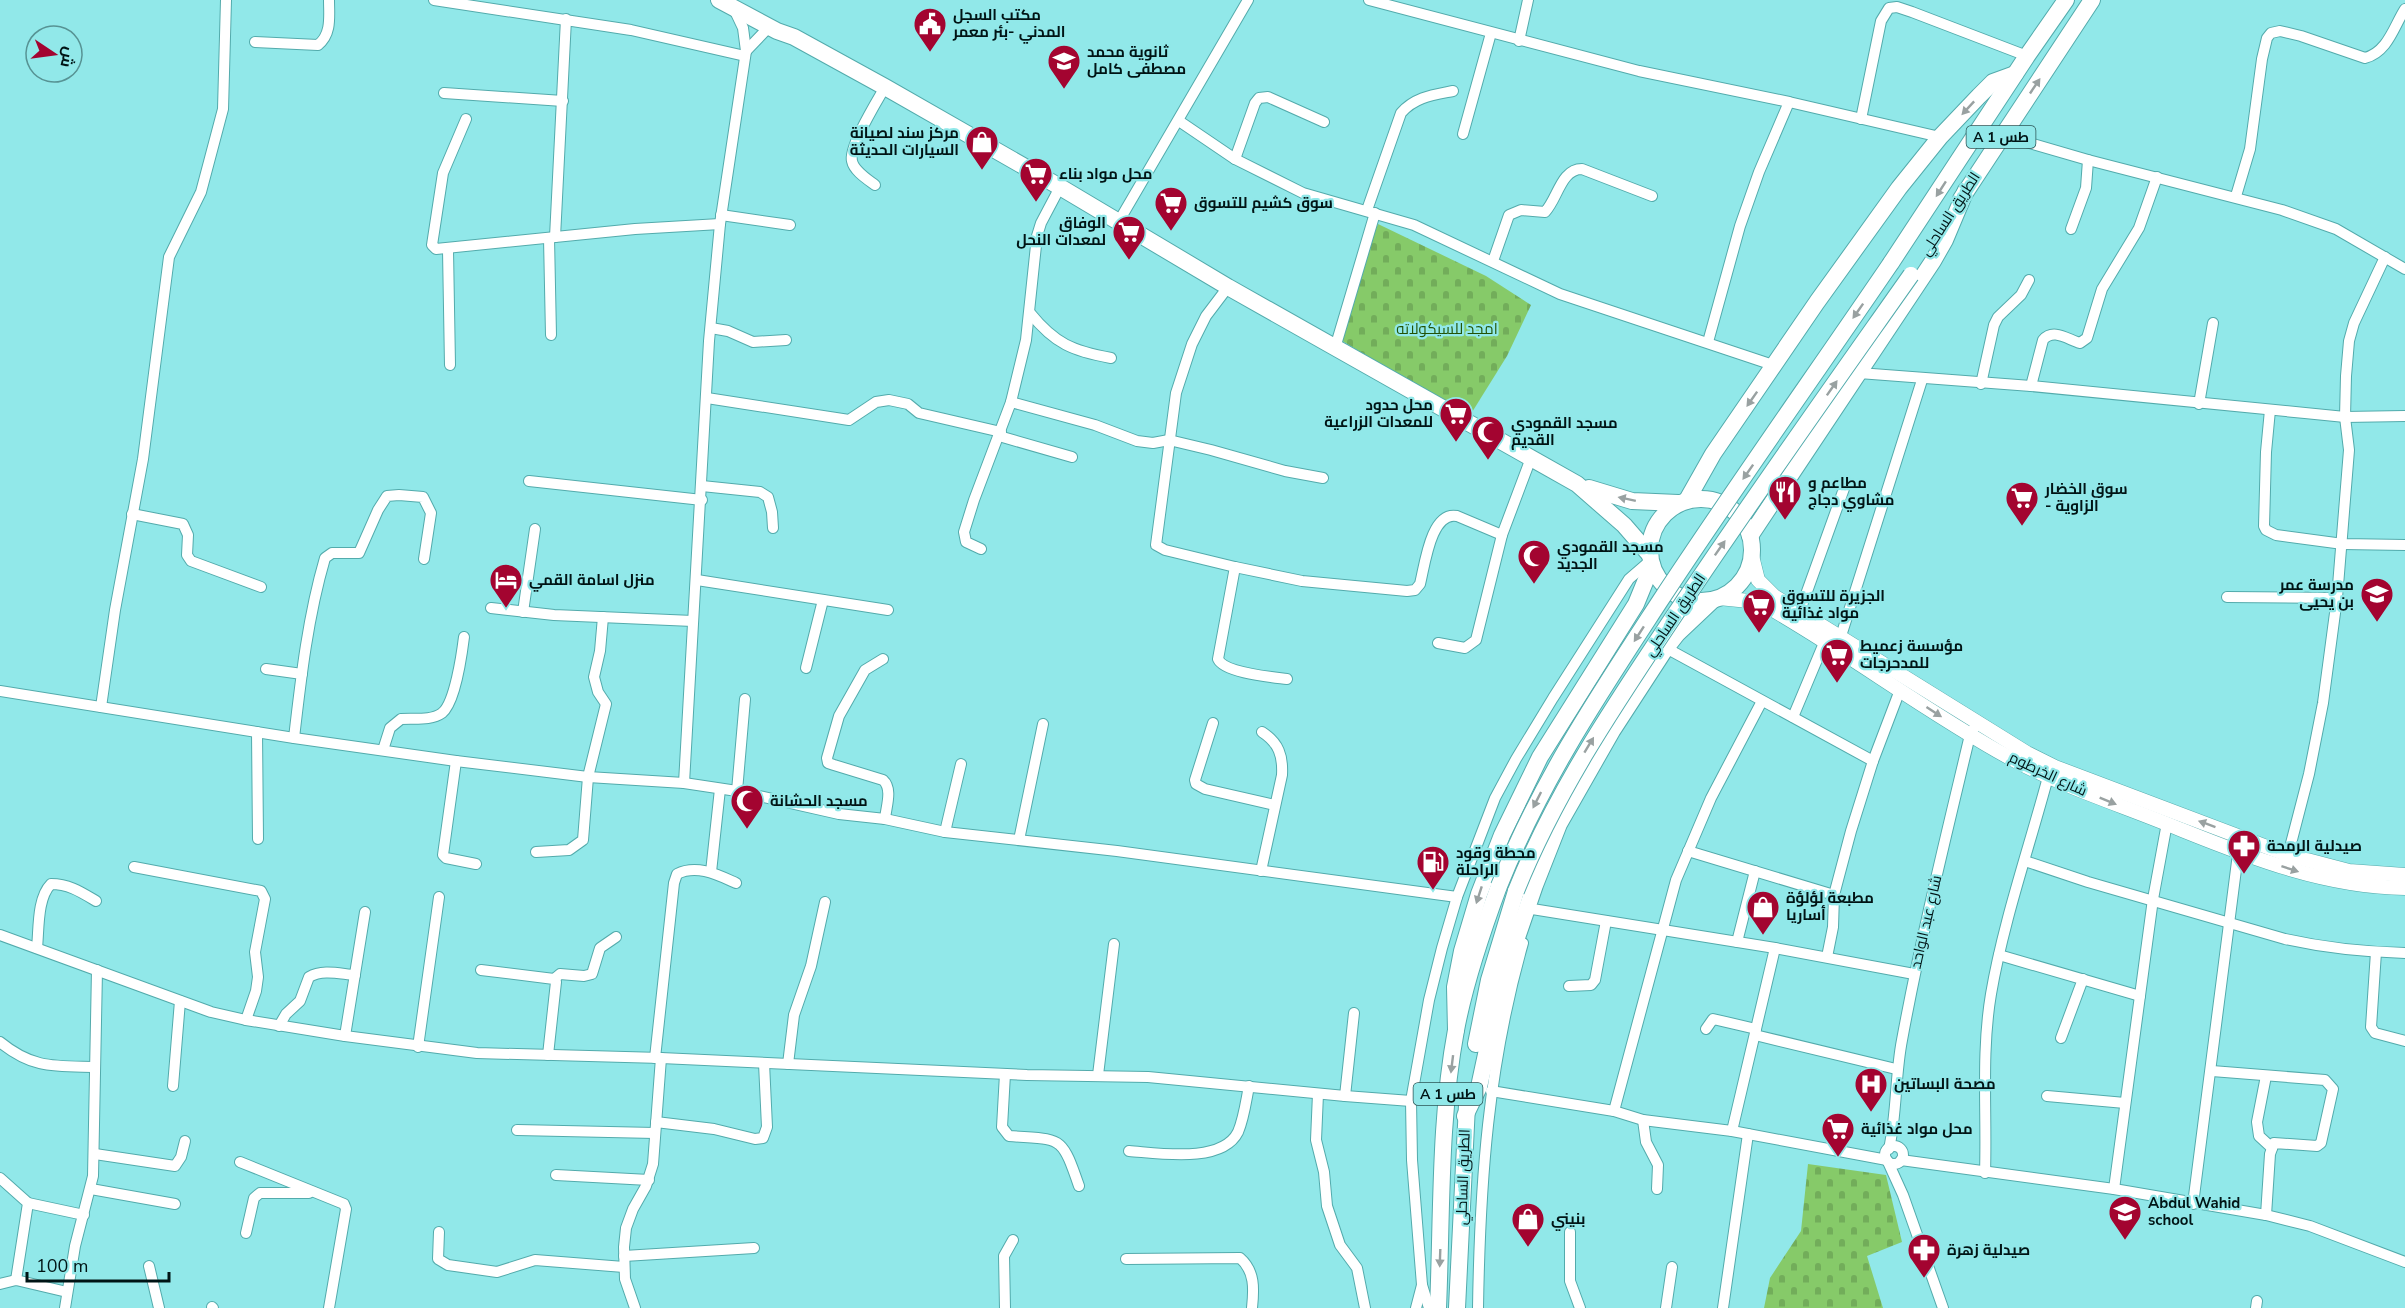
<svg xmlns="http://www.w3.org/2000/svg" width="2405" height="1308" font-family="'Nunito Sans',Cairo,sans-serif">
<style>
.cemetery{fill:url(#cemetery-stones)}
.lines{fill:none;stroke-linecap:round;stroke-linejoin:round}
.minor-casing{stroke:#53abac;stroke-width:12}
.major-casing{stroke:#53abac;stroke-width:15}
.highway-casing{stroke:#53abac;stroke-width:18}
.minor{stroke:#fff;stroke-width:10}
.major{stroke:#fff;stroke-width:14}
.highway{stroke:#fff;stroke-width:16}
.highway-bridge-casing{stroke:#53abac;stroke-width:18;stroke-linecap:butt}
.highway-bridge{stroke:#fff;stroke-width:16}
.oneway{fill:#99a1a1}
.labels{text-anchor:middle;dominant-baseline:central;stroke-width:4.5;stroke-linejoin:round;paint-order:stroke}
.shield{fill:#91e8e9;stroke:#2c5455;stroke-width:1.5}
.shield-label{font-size:14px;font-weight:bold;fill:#001415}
.poi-label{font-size:15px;font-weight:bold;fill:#001415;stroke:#91e8e9;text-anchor:start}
.street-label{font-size:15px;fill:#001415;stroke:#91e8e9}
.park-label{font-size:15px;fill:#235305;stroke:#91e8e9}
</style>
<defs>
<pattern id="cemetery-stones" width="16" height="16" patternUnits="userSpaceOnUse" patternTransform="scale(1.5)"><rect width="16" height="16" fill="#86ca69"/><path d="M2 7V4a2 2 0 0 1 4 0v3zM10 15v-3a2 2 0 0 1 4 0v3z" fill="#72ad5a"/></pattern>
</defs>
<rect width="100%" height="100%" fill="#91e8e9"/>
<!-- cemetery -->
<g class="cemetery">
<path d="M1378,224L1486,276L1531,305L1507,356L1469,417L1334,336Z"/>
<path d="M1808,1164L1886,1175L1902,1242L1867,1256L1883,1308H1764L1770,1278L1801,1231Z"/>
</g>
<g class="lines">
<!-- minor casing -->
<g class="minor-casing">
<g id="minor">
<path d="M434,0L631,30L745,56"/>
<path d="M1369,0L1639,71L1789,102L1940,137"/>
<path d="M1519,41L1528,0"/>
<path d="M255,42L318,45C332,34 329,16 329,0"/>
<path d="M746,51L769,27"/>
<path d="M444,93L563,101"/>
<path d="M466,119L443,173L432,245L436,249L635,229L720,224"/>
<path d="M1861,119L1881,21L1889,8L1897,7L1912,12L2027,56"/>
<path d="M1179,121L1235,159L1303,193L1414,225L1560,294L1776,366"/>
<path d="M1463,134L1491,33"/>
<path d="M2002,135L2088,160L2282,210L2336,229L2405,269"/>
<path d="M1235,159L1255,103L1259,98L1268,97L1324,122"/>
<path d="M875,185C867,179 854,171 852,161C848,148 877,101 885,87"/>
<path d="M2236,196L2250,149L2262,59L2267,38L2271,33L2280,31L2301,36L2365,58C2388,52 2394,26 2405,9"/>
<path d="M1367,210L1401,113C1415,97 1433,95 1453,91"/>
<path d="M721,215L790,225"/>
<path d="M1119,221L1248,0"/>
<path d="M2071,229L2086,188L2088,160"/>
<path d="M555,237L566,19"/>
<path d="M549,238L551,335"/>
<path d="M448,250L450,365"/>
<path d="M1493,261L1509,215L1521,210L1545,212C1558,198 1561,169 1582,169L1652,196"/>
<path d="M1228,287L1206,316L1192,344L1176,393L1156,545L1165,550L1235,567L1218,659C1224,673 1272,677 1287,679"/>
<path d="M1030,313C1055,344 1073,351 1111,358"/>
<path d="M711,328L728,331L753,342L786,340"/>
<path d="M1708,342L1740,226L1759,172L1789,102"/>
<path d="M1335,348L1375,213"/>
<path d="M1859,373L2031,386L2305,413L2345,417L2405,416"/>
<path d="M1981,384L1994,325L1998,317L2021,295L2029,280"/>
<path d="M2031,386L2043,340C2053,328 2067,339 2080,343L2087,338L2102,289L2139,228L2157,177"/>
<path d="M707,398L849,420L876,402L889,400L908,404L919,413L1001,432"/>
<path d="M1011,402L1095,425L1137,441L1153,443L1169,440L1211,450L1285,471L1323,478"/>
<path d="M2199,404L2213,323"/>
<path d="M2270,410L2266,452L2264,526L2266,530L2276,535L2343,544L2405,545"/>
<path d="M999,436L1072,457"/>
<path d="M529,481L702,500"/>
<path d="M702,486L760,492L768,497L772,512L773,528"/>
<path d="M132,514L183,524L188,535L187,555L191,561L261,587"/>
<path d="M981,549L966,542L964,532L974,500L1011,402L1026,340L1037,236L1041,223L1060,187"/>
<path d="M1235,567L1302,581L1407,591L1415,590L1420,584C1425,564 1431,511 1457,516L1502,535"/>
<path d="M697,580L888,610"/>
<path d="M2227,597L2337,598"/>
<path d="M491,608L554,615L693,621"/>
<path d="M1800,611L1846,483"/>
<path d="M523,612L535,529"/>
<path d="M1841,636L1922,380"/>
<path d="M1438,643L1465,648L1476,640L1502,535L1531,458"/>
<path d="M1666,648L1873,761"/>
<path d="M883,659L865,670L839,716L827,758L828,763L834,765L883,780C893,789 886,807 885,819"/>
<path d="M806,668L823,600"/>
<path d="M266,669L302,674"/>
<path d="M0,691L294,738L456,761L588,777L684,783L737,791L839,814L885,819L945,832L1117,851L1457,897"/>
<path d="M101,707L115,610L143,459L169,257L201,192L223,109L226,0"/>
<path d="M1793,717L1824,643"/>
<path d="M1213,723L1195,780L1196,784L1205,789L1275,805"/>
<path d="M257,732L258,839"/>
<path d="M294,738C301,677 308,616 325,558L332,553H359L378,510L387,496L399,495L423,497L431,513L424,559"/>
<path d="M383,750L390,728L401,719C414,718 431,721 442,713C455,703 462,653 464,637"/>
<path d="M456,761L443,855L446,858L476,864"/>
<path d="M684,783L709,341L720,224L746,51L743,28L734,9"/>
<path d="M737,791L745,699"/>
<path d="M945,832L961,764"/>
<path d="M1019,840L1043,724"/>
<path d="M1688,851L1834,895"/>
<path d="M536,852L569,850L583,840L588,777L606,704L598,692L594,677L600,651L603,617"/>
<path d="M2288,855L2309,774L2323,703L2337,598L2349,450L2345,417L2346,376L2349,341L2354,323L2385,257"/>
<path d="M2025,861L2088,882L2285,939C2325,948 2365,952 2405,953"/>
<path d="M134,867L261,891L265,899L255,952L258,977L256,991L246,1020"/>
<path d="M1261,871L1282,775C1283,756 1279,743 1262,732"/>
<path d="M711,872L720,789"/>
<path d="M1526,908L1775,948L1914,974"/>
<path d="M0,935L211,1012L246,1020L345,1036L477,1053L661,1058L1027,1075L1148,1077L1345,1096L1411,1101"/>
<path d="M1737,942L1755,871"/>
<path d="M37,948C39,929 37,898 51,884C69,884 81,892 96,901"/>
<path d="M2376,952L2371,1027L2375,1033L2405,1041"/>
<path d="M1999,955L2140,996"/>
<path d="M1827,957L1833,927L1834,895L1851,831L1873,761L1900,690"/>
<path d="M481,970L554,979L556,982L548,1055"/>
<path d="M554,979L560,974L584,976L592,974L600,948L616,937"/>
<path d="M1569,986L1591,985L1595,980L1606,921"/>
<path d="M279,1026L286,1014L300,1001L309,977C323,969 340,974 355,975"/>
<path d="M1706,1029L1713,1019L1756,1029"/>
<path d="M1755,1035L1896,1069"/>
<path d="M345,1036L365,912"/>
<path d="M2061,1038L2083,979"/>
<path d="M0,1042C33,1069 55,1066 95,1067"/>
<path d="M418,1047L439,897"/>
<path d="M655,1058L674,883L677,874C697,864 718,875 736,883"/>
<path d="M788,1064L794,1015L811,966L825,902"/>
<path d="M2212,1071L2325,1080L2333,1089L2321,1143L2317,1146L2274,1143L2270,1154L2266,1215"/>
<path d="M1005,1074L1002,1127L1009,1136C1062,1140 1061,1134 1079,1186"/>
<path d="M1098,1075L1114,944"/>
<path d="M2266,1076L2257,1122L2259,1136L2272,1148"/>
<path d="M173,1086L180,1001"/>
<path d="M1491,1091L1614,1111L1643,1120L1732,1131L1887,1160"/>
<path d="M1318,1094L1316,1140L1324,1172L1327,1206L1340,1245L1357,1268L1365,1308"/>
<path d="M1345,1096L1354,1013"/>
<path d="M2047,1096L2125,1103"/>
<path d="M1614,1111L1676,880L1711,798L1762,701"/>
<path d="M1643,1120L1646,1142L1658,1165L1657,1189"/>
<path d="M656,1122L714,1129L755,1139L763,1138L767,1127L764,1063"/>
<path d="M517,1130L655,1133"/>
<path d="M1732,1131L1775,948"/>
<circle cx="1894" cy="1155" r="9"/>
<path d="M1889,1149C1897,1113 1895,1076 1902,1040C1921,937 1946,836 1970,735L1977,723"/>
<path d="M1129,1151C1158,1153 1222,1164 1238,1132C1244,1118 1246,1101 1249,1086"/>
<path d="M95,1154L175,1166L181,1157L185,1141"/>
<path d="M1901,1160L2114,1189L2266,1215L2310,1226L2405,1262"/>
<path d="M240,1162L344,1204L346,1209L329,1308"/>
<path d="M1888,1162L1903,1195L1943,1308"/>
<path d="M1985,1173C1987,1114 1981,1053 1991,994C2003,923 2029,848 2048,777"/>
<path d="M556,1175L649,1180"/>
<path d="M0,1178L28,1203L16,1280"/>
<path d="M91,1189L175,1204"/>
<path d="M2114,1189L2153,899L2167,823"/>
<path d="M28,1203L84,1215"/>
<path d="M2193,1204L2239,846"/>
<path d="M439,1232L438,1259L448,1265L497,1272L535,1260L624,1267"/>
<path d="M1570,1232V1281L1580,1308"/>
<path d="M246,1233L254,1198L260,1193H309"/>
<path d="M624,1256L754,1248"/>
<path d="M1126,1259L1240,1258C1255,1271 1254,1289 1252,1308"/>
<path d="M149,1266L159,1308"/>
<path d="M0,1284L16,1280L67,1292"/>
<path d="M212,1307L213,1308"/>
<path d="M65,1308L75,1246L93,1176L97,970"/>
<path d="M635,1308L625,1279L624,1247L626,1228L633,1209L646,1186L653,1164L661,1058"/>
<path d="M1005,1308L1004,1256L1013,1240"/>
<path d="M1416,1308L1422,1285"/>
<path d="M1429,1308L1422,1285L1412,1160L1411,1101L1429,1000L1442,948L1457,897L1495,798L1516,759L1553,698L1629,579L1651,560"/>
<path d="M1478,1308C1480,1181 1488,1066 1523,943"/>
<path d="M1666,1308L1672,1267"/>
<path d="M1723,1308L1748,1134"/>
<path d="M2256,1308L2257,1301"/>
</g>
</g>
<!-- major casing -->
<g class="major-casing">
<g id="major">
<path d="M1752,556L1758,580L1774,596L2027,753L2055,767L2288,855L2349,871L2405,875"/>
<path d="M1719,598L1759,602C1845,650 1924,711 2010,758C2065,788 2125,806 2182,830C2254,859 2327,887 2405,888"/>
</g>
</g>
<!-- highway casing -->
<g class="highway-casing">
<g id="highway">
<path d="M719,0L777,31L794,37L885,87L1060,187L1228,287L1577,484L1624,525L1650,555"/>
<path d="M1961,199L2092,0"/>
<path d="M1891,263L2027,56L2066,0"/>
<path d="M1589,488L1632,501L1678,503"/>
<circle cx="1701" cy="550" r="51"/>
<path d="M1687,500L1713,454L1817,302L1899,188L1940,137L1979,96L1993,82L2015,74"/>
<path d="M1750,536L1933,261L1945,240L1966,190"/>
<path d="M1456,1030L1455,987L1462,951L1479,894L1502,835L1540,757L1636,604L1652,565"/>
<path d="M1476,1044L1489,980L1516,891"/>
<path d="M1465,1116L1479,1087L1499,994L1509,961L1535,885L1559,824L1612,731L1666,648L1677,634L1713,600"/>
<path d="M1438,1308C1442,1216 1439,1121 1456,1030C1465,982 1482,932 1499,886"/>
<path d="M1457,1308L1467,1105"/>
</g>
</g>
<!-- minor -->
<use href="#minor" class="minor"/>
<!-- major -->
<use href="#major" class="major"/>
<!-- highway -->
<use href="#highway" class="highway"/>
<!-- highway-bridge casing -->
<g class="highway-bridge-casing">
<g id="highway-bridge">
<path d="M1499,886C1542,779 1598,696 1660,601C1735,487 1814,376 1891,263"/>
<path d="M1516,891C1556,791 1616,703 1676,613C1752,499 1832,387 1911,275"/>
</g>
</g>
<!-- highway-bridge -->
<use href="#highway-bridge" class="highway-bridge"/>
</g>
<!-- one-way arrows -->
<defs><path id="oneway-solid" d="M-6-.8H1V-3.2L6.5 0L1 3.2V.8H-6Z" transform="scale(1.5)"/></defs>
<g class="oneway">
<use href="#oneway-solid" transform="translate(2035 86) rotate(-56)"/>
<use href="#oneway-solid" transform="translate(1968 108) rotate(133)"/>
<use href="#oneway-solid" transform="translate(1941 189) rotate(123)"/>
<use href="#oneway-solid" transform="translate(1858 311) rotate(125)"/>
<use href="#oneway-solid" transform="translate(1832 388) rotate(-55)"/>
<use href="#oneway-solid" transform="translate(1752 399) rotate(125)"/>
<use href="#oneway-solid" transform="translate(1748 472) rotate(125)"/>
<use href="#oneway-solid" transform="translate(1627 499) rotate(-168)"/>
<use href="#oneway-solid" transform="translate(1720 548) rotate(-55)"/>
<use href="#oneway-solid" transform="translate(1639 634) rotate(123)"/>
<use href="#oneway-solid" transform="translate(1934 712) rotate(33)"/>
<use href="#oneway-solid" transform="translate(1589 745) rotate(-59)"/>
<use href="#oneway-solid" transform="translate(1537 800) rotate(117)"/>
<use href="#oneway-solid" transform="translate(2108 801) rotate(22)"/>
<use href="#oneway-solid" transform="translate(2207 824) rotate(-160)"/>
<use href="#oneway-solid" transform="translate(2290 869) rotate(18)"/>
<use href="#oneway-solid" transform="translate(1479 895) rotate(108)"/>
<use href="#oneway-solid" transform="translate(1452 1064) rotate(97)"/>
<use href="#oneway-solid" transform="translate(1440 1258) rotate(92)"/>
</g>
<!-- icons -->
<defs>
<g id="civic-pin" transform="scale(1.725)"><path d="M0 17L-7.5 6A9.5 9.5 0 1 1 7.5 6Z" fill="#a30430" stroke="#91e8e9"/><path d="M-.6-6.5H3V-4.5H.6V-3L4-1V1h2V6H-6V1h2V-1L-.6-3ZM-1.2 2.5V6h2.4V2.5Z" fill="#fff"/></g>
<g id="school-pin" transform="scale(1.725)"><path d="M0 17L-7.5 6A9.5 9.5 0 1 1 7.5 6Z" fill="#a30430" stroke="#91e8e9"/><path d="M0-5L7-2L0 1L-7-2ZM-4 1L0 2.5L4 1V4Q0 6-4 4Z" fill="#fff"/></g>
<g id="shop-pin" transform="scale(1.725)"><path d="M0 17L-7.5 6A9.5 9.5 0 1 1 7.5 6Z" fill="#a30430" stroke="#91e8e9"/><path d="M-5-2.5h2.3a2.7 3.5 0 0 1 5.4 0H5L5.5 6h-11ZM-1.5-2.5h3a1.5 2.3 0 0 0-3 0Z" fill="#fff"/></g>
<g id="supermarket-pin" transform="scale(1.725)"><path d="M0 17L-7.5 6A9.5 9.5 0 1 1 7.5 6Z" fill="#a30430" stroke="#91e8e9"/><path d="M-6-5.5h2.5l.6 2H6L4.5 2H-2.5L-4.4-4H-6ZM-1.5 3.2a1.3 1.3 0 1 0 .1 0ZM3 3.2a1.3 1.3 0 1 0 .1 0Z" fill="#fff"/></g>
<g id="mosque-pin" transform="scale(1.725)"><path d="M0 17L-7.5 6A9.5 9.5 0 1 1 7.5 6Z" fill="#a30430" stroke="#91e8e9"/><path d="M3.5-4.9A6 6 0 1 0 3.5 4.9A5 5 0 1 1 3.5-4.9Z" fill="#fff"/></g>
<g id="restaurant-pin" transform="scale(1.725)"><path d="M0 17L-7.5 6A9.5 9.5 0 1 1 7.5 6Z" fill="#a30430" stroke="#91e8e9"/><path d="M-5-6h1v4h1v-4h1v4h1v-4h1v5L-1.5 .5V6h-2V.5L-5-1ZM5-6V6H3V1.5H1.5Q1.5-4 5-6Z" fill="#fff"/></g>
<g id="hotel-pin" transform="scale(1.725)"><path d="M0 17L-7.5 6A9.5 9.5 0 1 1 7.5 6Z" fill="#a30430" stroke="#91e8e9"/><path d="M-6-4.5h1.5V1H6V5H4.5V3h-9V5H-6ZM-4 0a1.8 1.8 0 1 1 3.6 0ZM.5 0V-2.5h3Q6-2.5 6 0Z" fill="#fff"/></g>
<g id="pharmacy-pin" transform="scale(1.725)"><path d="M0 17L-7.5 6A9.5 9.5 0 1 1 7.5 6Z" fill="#a30430" stroke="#91e8e9"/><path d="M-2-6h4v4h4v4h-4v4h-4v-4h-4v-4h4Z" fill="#fff"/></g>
<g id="fuel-pin" transform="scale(1.725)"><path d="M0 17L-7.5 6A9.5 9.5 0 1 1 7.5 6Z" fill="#a30430" stroke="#91e8e9"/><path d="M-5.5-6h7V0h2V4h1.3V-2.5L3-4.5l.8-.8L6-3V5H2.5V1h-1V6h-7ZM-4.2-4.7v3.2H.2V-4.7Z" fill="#fff"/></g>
<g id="hospital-pin" transform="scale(1.725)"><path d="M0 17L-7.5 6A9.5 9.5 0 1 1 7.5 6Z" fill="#a30430" stroke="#91e8e9"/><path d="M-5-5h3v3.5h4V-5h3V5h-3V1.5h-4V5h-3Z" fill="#fff"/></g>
</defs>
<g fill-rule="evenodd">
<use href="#civic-pin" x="930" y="24"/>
<use href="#school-pin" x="1064" y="61"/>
<use href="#shop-pin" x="982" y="142"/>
<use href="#supermarket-pin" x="1036" y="174"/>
<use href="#supermarket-pin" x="1171" y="203"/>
<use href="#supermarket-pin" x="1129" y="232"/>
<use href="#supermarket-pin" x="1456" y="414"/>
<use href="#mosque-pin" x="1488" y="432"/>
<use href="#restaurant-pin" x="1785" y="492"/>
<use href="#supermarket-pin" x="2022" y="498"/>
<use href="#mosque-pin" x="1534" y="556"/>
<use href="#hotel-pin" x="506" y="580"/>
<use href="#school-pin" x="2377" y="594"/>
<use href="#supermarket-pin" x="1759" y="605"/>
<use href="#supermarket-pin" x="1837" y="655"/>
<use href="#mosque-pin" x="747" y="801"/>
<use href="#pharmacy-pin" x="2244" y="846"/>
<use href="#fuel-pin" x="1433" y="862"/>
<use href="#shop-pin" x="1763" y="907"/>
<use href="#hospital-pin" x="1871" y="1084"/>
<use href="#supermarket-pin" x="1838" y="1129"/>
<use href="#school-pin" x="2125" y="1212"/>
<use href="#shop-pin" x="1528" y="1219"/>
<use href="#pharmacy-pin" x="1924" y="1250"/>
</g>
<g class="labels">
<!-- shield labels -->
<g class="shield">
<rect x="1966.5" y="126" width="69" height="22" rx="4.5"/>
<rect x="1413.5" y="1083" width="69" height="22" rx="4.5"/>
</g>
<g class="shield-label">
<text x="2001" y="137">A 1 طس</text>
<text x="1448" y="1094">A 1 طس</text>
</g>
<!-- poi labels -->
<g class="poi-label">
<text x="953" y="15">مكتب السجل<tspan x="953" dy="17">المدني -بئر معمر</tspan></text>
<text x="1087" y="52">ثانوية محمد<tspan x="1087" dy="17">مصطفى كامل</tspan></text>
<text x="959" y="133" text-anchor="end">مركز سند لصيانة<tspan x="959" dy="17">السيارات الحديثة</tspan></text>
<text x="1059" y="174">محل مواد بناء</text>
<text x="1194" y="203">سوق كشيم للتسوق</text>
<text x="1106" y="223" text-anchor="end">الوفاق<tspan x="1106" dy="17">لمعدات النحل</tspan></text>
<text x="1433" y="405" text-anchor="end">محل حدود<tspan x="1433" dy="17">للمعدات الزراعية</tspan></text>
<text x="1511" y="423">مسجد القمودي<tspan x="1511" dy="17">القديم</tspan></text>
<text x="1808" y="483">مطاعم و<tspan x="1808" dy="17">مشاوي دجاج</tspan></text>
<text x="2045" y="489">سوق الخضار<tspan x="2045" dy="17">- الزاوية</tspan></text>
<text x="1557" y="547">مسجد القمودي<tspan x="1557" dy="17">الجديد</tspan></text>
<text x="529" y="580">منزل اسامة القمي</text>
<text x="2354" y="585" text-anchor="end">مدرسة عمر<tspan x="2354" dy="17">بن يحيى</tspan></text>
<text x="1782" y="596">الجزيرة للتسوق<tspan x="1782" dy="17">مواد غذائية</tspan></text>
<text x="1860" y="646">مؤسسة زعميط<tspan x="1860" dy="17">للمدحرجات</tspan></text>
<text x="770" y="801">مسجد الحشانة</text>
<text x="2267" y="846">صيدلية الرمحة</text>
<text x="1456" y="853">محطة وقود<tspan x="1456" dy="17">الراحلة</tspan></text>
<text x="1786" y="898">مطبعة لؤلؤة<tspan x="1786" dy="17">أساريا</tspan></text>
<text x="1894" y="1084">مصحة البساتين</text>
<text x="1861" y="1129">محل مواد غذائية</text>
<text x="2148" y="1203">Abdul Wahid<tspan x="2148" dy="17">school</tspan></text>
<text x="1551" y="1219">بنيني</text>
<text x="1947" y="1250">صيدلية زهرة</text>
</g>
<!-- street labels -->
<g class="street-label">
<text transform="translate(1950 214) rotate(-57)">الطريق الساحلي</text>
<text transform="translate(1675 615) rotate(-56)">الطريق الساحلي</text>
<text transform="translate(2048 774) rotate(25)">شارع الخرطوم</text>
<text transform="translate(1926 922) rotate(-77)">شارع عبد الواحد</text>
<text transform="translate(1463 1177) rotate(-88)">الطريق الساحلي</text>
</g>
<!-- park labels -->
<g class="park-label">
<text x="1447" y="329">امجد للسيكولاته</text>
</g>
</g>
<!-- north arrow -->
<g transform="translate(54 54) rotate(103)"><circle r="28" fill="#91e8e9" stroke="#579394" stroke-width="1.5"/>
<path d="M0-4.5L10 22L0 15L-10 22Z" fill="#a30430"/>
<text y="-9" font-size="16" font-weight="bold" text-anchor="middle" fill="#001415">ش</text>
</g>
<!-- scale -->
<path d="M27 1272v9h142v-9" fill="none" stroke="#001415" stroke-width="3"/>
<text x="36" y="1272" font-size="18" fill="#001415" stroke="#91e8e9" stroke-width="4.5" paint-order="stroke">100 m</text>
</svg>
